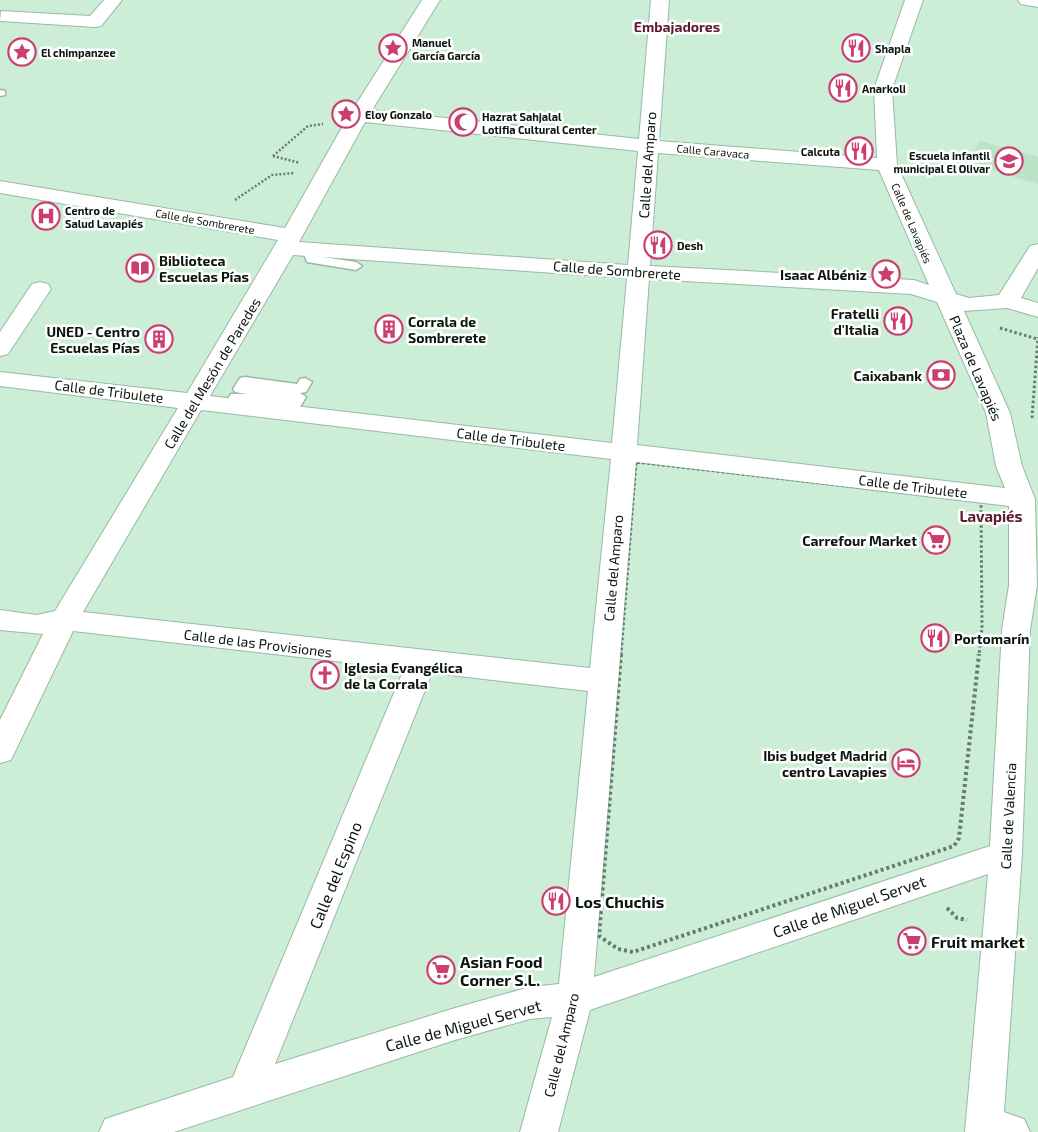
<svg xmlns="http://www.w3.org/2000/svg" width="1038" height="1132" font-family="'Exo 2',sans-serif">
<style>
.built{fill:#bae3c7}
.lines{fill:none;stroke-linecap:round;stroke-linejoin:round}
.lane-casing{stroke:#98b9a3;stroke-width:3}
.street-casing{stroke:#98b9a3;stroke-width:2}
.path-far2{stroke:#657c6c;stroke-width:2.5;stroke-dasharray:2 2;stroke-linecap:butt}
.path-far1{stroke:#657c6c;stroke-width:3;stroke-dasharray:2.5 2.5;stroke-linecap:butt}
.path{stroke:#657c6c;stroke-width:4;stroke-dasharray:3 3;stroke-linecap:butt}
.lane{fill:#fff;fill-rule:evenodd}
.street{fill:#fff;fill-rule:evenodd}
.labels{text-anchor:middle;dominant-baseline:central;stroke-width:5;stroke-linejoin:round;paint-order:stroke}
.far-poi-label{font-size:11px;font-weight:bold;fill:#0a160e;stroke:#fff;text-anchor:start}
.far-street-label{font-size:11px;fill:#0a160e;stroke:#fff}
.far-quarter-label{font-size:14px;font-weight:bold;fill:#5d1930;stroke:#fff}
.street-label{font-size:14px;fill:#0a160e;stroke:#fff}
.poi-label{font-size:14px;font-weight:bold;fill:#0a160e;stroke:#fff;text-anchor:end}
.neighbourhood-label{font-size:15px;font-weight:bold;fill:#5d1930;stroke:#fff}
.near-street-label{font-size:16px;fill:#0a160e;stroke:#fff}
.near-poi-label{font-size:16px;font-weight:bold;fill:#0a160e;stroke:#fff;text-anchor:start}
</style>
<rect width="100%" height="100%" fill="#cceed7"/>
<!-- built -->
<path class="built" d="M980,141L1038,157V184L977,166L985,153L974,150Z"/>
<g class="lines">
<!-- lane casing -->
<g class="lane-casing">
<g id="lane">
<path d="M0,90L5,91V95L0,96Z"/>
<path d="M309,247L313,248L316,256L356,262L362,266L356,270L307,262L303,251Z"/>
<path d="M245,377L297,384L300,379L305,378L312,382L306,392L300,393L306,397L300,407L240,402L235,409H225L223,406L231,394H246L235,392L233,389L240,378Z"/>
</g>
</g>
<!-- street casing -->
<g class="street-casing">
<g id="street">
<path d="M104,0H122L101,26L95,27L0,21L1,11L90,16Z"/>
<path d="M422,0H440L372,110L639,139L651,0H669L659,141L877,158L874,89L905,0H923L892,89L897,165L956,294L969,298L999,295L1030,246L1038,244V268L1021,298L1038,303V317L1007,308L964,311L1010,413L1022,466L1035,499L1037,585L1030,630L1022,854L1004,1112L1024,1119L1030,1132H965L988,874L590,1010L558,1132H520L552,1017L530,1019L455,1040L174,1132H99L105,1119L233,1077L404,669L73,631L11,760L0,763V720L43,634L0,630V610L37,615L55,611L178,408L0,386V372L187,393L278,240L0,193V181L285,228L345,122ZM365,122L638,151L628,265L299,242ZM658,153L879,170L929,285L914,280L650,266ZM293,255L627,278L612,443L210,396ZM649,279L911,294L937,302L986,413L996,466L1005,488L637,445ZM201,410L611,459L590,668L83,612ZM636,462L1009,506V585L1002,630L990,846L594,977ZM432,673L588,691L559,984L530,987L455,1008L275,1064Z"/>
<path d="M1018,0H1038V7L1021,4Z"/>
<path d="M40,282L48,284L51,289L8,354L0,356V332L32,284Z"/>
</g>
</g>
<!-- path-far2 -->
<g class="path-far2">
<path d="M273,156L308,126L323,124"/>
<path d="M273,156L300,163"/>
<path d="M235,200L272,175L294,173"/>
</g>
<!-- path-far1 -->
<g class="path-far1">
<path d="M1000,328L1037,339"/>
<path d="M1032,418L1038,337"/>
<path d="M621,655L636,462L981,501L982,628L979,655"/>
</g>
<!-- path -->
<g class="path">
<path d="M621,654L599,936L618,949L633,952L954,846L959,838L979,654"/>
<path d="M947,908L957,918L967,920"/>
</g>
<!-- lane -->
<use href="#lane" class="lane"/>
<!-- street -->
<use href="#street" class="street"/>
</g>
<!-- icons -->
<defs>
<g id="sight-ring" transform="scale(1.4375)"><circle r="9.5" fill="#fff" stroke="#cb3e6d" stroke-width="1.5"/><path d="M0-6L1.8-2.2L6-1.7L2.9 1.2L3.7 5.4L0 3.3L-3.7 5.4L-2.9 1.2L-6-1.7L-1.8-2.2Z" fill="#cb3e6d"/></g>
<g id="restaurant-ring" transform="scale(1.4375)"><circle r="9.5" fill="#fff" stroke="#cb3e6d" stroke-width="1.5"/><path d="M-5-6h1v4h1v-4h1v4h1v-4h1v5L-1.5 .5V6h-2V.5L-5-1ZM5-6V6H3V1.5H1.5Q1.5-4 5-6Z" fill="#cb3e6d"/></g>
<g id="mosque-ring" transform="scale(1.4375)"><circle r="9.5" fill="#fff" stroke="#cb3e6d" stroke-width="1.5"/><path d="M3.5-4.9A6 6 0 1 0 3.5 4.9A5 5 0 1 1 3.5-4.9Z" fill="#cb3e6d"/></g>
<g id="school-ring" transform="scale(1.4375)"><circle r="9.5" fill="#fff" stroke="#cb3e6d" stroke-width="1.5"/><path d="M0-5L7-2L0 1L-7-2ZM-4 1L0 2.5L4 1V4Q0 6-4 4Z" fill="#cb3e6d"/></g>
<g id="hospital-ring" transform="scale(1.4375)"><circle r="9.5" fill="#fff" stroke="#cb3e6d" stroke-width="1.5"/><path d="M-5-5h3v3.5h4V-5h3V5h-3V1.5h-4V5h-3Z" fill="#cb3e6d"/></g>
<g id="library-ring" transform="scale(1.4375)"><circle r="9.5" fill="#fff" stroke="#cb3e6d" stroke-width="1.5"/><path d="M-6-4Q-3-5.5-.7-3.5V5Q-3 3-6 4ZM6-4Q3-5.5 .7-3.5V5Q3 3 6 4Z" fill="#cb3e6d"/></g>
<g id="building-ring" transform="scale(1.4375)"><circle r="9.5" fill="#fff" stroke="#cb3e6d" stroke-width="1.5"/><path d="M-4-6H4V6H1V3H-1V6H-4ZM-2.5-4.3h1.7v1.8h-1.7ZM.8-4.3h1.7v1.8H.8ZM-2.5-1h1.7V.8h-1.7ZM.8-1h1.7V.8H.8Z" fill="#cb3e6d"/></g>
<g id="bank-ring" transform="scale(1.4375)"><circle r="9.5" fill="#fff" stroke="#cb3e6d" stroke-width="1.5"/><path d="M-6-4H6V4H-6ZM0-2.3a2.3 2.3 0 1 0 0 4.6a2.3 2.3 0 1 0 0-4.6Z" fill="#cb3e6d"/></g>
<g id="supermarket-ring" transform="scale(1.4375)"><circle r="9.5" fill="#fff" stroke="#cb3e6d" stroke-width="1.5"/><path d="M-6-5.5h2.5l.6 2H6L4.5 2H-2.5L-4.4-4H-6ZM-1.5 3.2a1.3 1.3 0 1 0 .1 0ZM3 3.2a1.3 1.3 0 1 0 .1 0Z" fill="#cb3e6d"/></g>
<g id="church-ring" transform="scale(1.4375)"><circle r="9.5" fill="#fff" stroke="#cb3e6d" stroke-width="1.5"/><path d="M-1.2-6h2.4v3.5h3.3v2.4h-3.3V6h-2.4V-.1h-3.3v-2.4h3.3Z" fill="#cb3e6d"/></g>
<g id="hotel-ring" transform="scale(1.4375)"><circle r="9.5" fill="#fff" stroke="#cb3e6d" stroke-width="1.5"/><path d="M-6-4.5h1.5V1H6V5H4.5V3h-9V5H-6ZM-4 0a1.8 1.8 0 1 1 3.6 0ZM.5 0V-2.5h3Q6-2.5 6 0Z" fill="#cb3e6d"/></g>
</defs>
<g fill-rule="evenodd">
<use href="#sight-ring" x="393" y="48"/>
<use href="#restaurant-ring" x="856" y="48"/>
<use href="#sight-ring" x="22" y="52"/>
<use href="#restaurant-ring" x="843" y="88"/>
<use href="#sight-ring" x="346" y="114"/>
<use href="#mosque-ring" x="463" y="122"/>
<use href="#restaurant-ring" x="859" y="151"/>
<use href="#school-ring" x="1009" y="161"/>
<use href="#hospital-ring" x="46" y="216"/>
<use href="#restaurant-ring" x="658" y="245"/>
<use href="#library-ring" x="140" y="268"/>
<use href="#sight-ring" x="886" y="274"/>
<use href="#restaurant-ring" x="898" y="321"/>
<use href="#building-ring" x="389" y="329"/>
<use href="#building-ring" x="159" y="339"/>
<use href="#bank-ring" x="941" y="375"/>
<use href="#supermarket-ring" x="936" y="540"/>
<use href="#restaurant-ring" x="935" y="638"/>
<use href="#church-ring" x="325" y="675"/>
<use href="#hotel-ring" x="906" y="763"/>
<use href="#restaurant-ring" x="556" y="901"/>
<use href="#supermarket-ring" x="912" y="941"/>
<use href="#supermarket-ring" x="441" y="970"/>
</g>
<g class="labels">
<!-- far-poi labels -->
<g class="far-poi-label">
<text x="412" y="42">Manuel<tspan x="412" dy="13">García García</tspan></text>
<text x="875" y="48">Shapla</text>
<text x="41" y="52">El chimpanzee</text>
<text x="862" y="88">Anarkoli</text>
<text x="365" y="114">Eloy Gonzalo</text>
<text x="482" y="116">Hazrat Sahjalal<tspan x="482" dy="13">Lotifia Cultural Center</tspan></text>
<text x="840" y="151" text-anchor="end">Calcuta</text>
<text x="990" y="155" text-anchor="end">Escuela infantil<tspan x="990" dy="13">municipal El Olivar</tspan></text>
<text x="65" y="210">Centro de<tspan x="65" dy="13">Salud Lavapiés</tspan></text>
<text x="677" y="245">Desh</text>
</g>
<!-- far-street labels -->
<g class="far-street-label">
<text transform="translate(713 151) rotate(5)">Calle Caravaca</text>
<text transform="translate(205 221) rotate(10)">Calle de Sombrerete</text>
<text transform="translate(912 223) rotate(67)">Calle de Lavapiés</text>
</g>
<!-- far-quarter labels -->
<g class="far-quarter-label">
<text x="677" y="26">Embajadores</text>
</g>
<!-- street labels -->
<g class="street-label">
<text transform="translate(647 165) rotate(-86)">Calle del Amparo</text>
<text transform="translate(617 270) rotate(4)">Calle de Sombrerete</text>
<text transform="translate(976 368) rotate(67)">Plaza de Lavapiés</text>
<text transform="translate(212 373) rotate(-59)">Calle del Mesón de Paredes</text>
<text transform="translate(109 391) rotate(7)">Calle de Tribulete</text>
<text transform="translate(511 439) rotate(7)">Calle de Tribulete</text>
<text transform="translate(913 486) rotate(7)">Calle de Tribulete</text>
<text transform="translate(613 568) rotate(-85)">Calle del Amparo</text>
<text transform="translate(258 643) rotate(7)">Calle de las Provisiones</text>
<text transform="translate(1008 816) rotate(-87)">Calle de Valencia</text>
<text transform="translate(561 1045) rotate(-76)">Calle del Amparo</text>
</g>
<!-- poi labels -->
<g class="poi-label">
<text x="159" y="260" text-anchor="start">Biblioteca<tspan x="159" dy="16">Escuelas Pías</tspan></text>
<text x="867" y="274">Isaac Albéniz</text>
<text x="879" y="313">Fratelli<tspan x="879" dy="16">d'Italia</tspan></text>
<text x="408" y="321" text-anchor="start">Corrala de<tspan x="408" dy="16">Sombrerete</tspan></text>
<text x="140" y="331">UNED - Centro<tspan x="140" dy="16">Escuelas Pías</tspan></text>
<text x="922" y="375">Caixabank</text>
<text x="917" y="540">Carrefour Market</text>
<text x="954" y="638" text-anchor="start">Portomarín</text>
<text x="344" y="667" text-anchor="start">Iglesia Evangélica<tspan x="344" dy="16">de la Corrala</tspan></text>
<text x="887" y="755">Ibis budget Madrid<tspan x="887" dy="16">centro Lavapies</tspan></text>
</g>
<!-- neighbourhood labels -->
<g class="neighbourhood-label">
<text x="991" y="516">Lavapiés</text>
</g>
<!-- near-street labels -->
<g class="near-street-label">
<text transform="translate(335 875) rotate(-68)">Calle del Espino</text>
<text transform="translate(849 906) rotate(-19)">Calle de Miguel Servet</text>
<text transform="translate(463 1025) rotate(-15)">Calle de Miguel Servet</text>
</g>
<!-- near-poi labels -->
<g class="near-poi-label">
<text x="575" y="901">Los Chuchis</text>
<text x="931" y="941">Fruit market</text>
<text x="460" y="961">Asian Food<tspan x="460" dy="18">Corner S.L.</tspan></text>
</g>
</g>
</svg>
